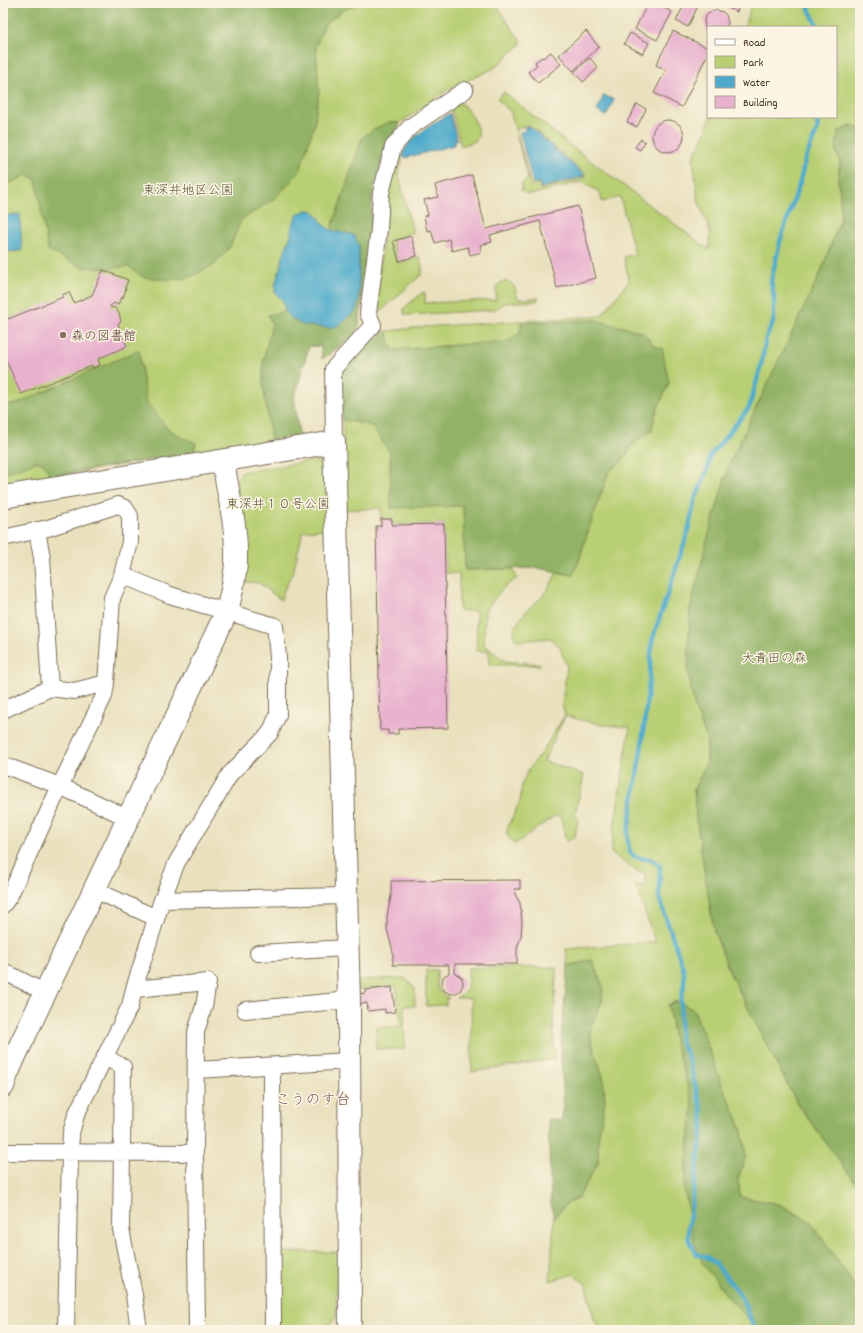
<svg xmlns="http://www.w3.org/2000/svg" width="863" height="1333" font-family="Dekko,'Klee One',sans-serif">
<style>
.green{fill:#b8cf73;stroke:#7a7c48;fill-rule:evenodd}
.forest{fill:#92b265;stroke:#666e42}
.water{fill:#4daacb;stroke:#446a74}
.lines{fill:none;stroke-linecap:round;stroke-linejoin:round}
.stream{stroke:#4daacb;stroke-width:4.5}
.building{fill:#e8b1ce}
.street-casing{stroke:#786a56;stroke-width:18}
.secondary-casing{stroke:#786a56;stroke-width:24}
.street{stroke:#fff;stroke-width:16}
.secondary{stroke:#fff;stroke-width:22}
.education-dot{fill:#8d6e63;stroke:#fcf5e5;stroke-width:1.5}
.labels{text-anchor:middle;stroke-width:3;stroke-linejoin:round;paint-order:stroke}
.park-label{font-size:13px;fill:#5a5333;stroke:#fcf5e5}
.education-label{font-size:13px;font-weight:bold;fill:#785e54;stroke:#fcf5e5;text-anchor:start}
.quarter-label{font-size:15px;fill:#78595c;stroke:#fcf5e5}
</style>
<rect width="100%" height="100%" fill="#fcf5e5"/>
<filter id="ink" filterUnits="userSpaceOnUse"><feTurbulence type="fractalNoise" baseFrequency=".025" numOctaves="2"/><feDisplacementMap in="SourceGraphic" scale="8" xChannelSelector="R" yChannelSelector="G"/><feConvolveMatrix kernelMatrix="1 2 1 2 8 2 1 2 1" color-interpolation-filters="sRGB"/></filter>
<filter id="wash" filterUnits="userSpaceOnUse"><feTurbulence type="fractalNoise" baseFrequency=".012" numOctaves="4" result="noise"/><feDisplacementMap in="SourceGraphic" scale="16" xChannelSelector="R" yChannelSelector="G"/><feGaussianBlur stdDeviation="0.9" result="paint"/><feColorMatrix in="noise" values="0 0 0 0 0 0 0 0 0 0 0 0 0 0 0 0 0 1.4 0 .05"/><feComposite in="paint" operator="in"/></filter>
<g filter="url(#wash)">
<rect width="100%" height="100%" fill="#e9e1bd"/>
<path class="green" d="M3,3h492l27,40 -29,26 -43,19 -50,35 -12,22 -8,20 -8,30 -1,33 -12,97 -37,34 -1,-13h-12l-15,52 5,37 -296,50z
M752,3h108v126l-9,-4 -15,26 4,11 -2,18 2,13 1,25 -20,54 -17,37 -114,300 -2,63 7,36 12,31v23l-13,27 2,28 18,114 17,44 66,128 63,86v105l-49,-72 -32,-18 -39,-7 -2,-19 8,-22 -5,-29 -18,-40 -46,-86 -9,4 6,34 19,65 -9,84 44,109 31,33h-159l-6,-12 -9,-35 -11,-9 -24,7 4,-63 11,-13 13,-7 20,-35v-24l7,-38 -2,-24 -12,-37 -1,-13 12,-25 -10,-42 -24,6 -2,-17 89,-7 -19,-57 8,1 2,-13 -8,-1 -27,-19 2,-19 17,-107 -27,-2 -38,-9 -21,45 40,14 -9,39 3,5 -3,18 -9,5 -5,-25 -5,-2 -41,29 -8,-8v-7l13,-28 2,-17 6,-14 14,-18 23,-37 -3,-12 5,-36 -7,-20 -10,-9 -31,3 -5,-3v-10l13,-18 15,-13 9,-13 6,-12 15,3 7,-14 5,-18 25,-72 11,-8 16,-22 15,-10 6,-21 -4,-65 -6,-8 -5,-5 -47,-12 -75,13 -11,8 -117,9 -5,-19 35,-4 179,-11 28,-35 -5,-24 11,-3 -15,-57 -18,5 -2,-10 -19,-10 -48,12h-6l-6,-4 1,-7 6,-4 -17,-66 -14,-15 7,-6 63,51 142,107 1,-19 -12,-31 -5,-42 14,-29 3,-12h126v-90h-92zM529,125l57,50 -1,3 -45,11 -1,-6 -8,3 -15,-57z
M458,103l4,1 12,14 -1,1c4,8 8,14 3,22l-15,5 -10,-38z
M400,151l1,1 1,10 -4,10 15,61 -21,7 6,23 22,-6 2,10v7l-41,37 -4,-14 11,-105z
M506,281c10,3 9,9 12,18l21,-1 -2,3 -32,2 -11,7 -87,5 -3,-1v-6l18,-15 3,-1v11l71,-3v-13l4,-4z
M343,420l28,5 19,27 1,56 72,-3 2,65 48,-1 4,9 -14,10 -18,23 -1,34 21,16 35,3v1h-51v-14h-12l-1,-40h-17v-38h-14l-1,-49 -52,1v-6h-11v-11l-37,2z
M317,460l9,7v62l-23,2 -10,41 -10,20 -2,8 -22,-17 -15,-1 -8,-102 6,-8z
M556,967v12l-3,48 2,32 -83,13 -1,-74h-15c14,-6 12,-17 12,-30z
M426,970h11c0,14 -2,22 12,28h-3v7l-20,1z
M405,978l10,10v18h-11l1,43h-29v-21l25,-2 -5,-40 -41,4v-10z
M276,1252h62l-2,65 -10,11 -49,2z"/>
<path class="forest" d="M3,3h358l-18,7 -18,14 -9,22 3,46 -5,34 -15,47 -25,26 -33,21 -11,27 -16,18 -26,13 -20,2 -25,-3 -15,-11 -21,3 -26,-2 -33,-17 -12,-70 -9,-5 -24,11z
M389,122l11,1 -12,22 -8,20 -8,30 -1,33 -12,97 -4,10 -33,24 -1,-13h-12l-15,52 5,37 -28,5 -8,-55v-23l9,-38 -4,-9 17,-4c16,18 24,13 45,17l29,-26v-56l-11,-13h-7l-10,-3 31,-92 14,-10z
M851,125l9,4v1060l-63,-86 -66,-128 -17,-44 -18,-114 -2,-28 13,-27v-23l-12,-31 -7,-36 2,-63 16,-65 23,-80 92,-192 20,-54 -1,-25 -2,-13 2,-18 -4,-11 2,-19z
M595,320l47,12 5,5 6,8 9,3 7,35 -12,27 -6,21 -15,10 -16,22 -11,8 -25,72 -5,18 -6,14 -35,-7 -73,2 -2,-64 -72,2 -1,-56 -19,-27 -28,-5 -3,-43 17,-25 30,-21 5,19 117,-9 11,-8 1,-10z
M139,350l7,52 22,27 14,8 14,6 -2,9 -145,24c-2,-9 -4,-15 -14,-14l-32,12v-68l13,-2z
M592,960l11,26 -1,16 -12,25 1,13 12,37 2,24 -7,38v23l-20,36 -13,7 -11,13 -3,-14 -3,-85 13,2 3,-14 -3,-51 1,-27 6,-63z
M677,1001l17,9 29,77 18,40 5,29 -8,22 2,19 39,7 32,18 49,72v36h-101l-31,-33 -25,-33 -9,-22 -10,-54 9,-84 -19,-65 -6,-34z"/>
<path class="water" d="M604,95l10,5 -8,16 -9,-5z
M450,113l7,27h-3v5l-49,13 -2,-1c0,-17 34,-35 47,-44z
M529,126l56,50 -44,12 -2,-6 -6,2 -13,-52 5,-1v-4z
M308,210c11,1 11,11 18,17 8,6 19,5 28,8l5,11v56l-4,10 -16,13 -9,3 -28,-3 -12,-8 -5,-6 -2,-10 -8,-8v-8l10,-35 6,-15v-7l6,-13 7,-4z
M20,214l2,37 -19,1v-36z"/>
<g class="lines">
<path class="stream" d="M811,3l-2,6 8,16 -1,2
M755,1330l-14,-34 -26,-33 -8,-6 -11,-3 -7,-14 -1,-11 15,-103 -1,-14 -14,-55 -7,-14 -1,-6 1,-38 3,-13v-15l-25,-74 1,-31c-15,-17 -34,6 -32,-34l14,-88 7,-62 3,-41 36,-109 7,-32 12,-29 3,-15 39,-48 12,-42 5,-28 8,-18v-23l-3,-16 10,-43 19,-56 5,-22 13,-32 -2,-11"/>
</g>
<g id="blocks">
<path class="building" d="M648,3h6l18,9 -15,28 -22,-11z
M685,3h4l8,5 -9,19 -12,-6z
M725,3h15l-3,9 -14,-6z
M715,10l8,2 3,3 2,8 -1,4h-19v5l-3,-4 -1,-8 4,-7z
M586,31l13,16 -26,24 -14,-16z
M673,31l35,17v5l-26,54 -28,-14 12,-23 -10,-5z
M630,33l19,10 -6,11 -19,-10z
M551,52l10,12 -23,19 -10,-11 9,-7 -2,-3 7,-5 1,1z
M590,58l8,10 -15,14 -9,-10z
M637,104l9,5 -9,18 -10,-5z
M652 136a16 16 0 1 1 32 0a16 16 0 1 1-32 0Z
M641,139l4,3 -5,8 -5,-3z
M472,175l14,54 92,-23 18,72 -39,10 -17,-67 -50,14 2,7 -12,3 2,7 -12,3 -2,-8 -16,4 -3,-12 -14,4 -4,-13 -4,1 -3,-15 4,-1 -4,-15 14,-3 -3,-12z
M411,236l6,20 -18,5 -6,-20z
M103,270l25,10 -3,8 1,1 -3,9 -2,-1 -3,8 -4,-2 -4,3 1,2 3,-1 5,6 2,9 -3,2 9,22 -29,13 2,6 -7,3 -1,-2 -71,28 -18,-41 1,-5 -1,-27 60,-24 -1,-2 7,-3 5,11 18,-8z
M381,519h11v6l52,-1 4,204 -50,1v5h-10v-4h-8l-4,-204h5z
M520,880v9h-6l1,5 5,9 2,19 -1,14 -4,12v16h-62v9l7,5 1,7 -3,6 -6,3h-3l-7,-3 -2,-7 1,-7 6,-4v-8h-56v-13l-6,-23v-13l4,-20v-15z
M392,987l3,25 -10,1v-4l-17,2 -1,-8 -8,1 -1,-10 7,-1v-3z"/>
</g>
</g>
<g filter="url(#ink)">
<use href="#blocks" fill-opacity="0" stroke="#786a56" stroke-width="1"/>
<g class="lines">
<defs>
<path id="street" d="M334,442l-1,-73 40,-44 -5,-12 11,-84 2,-36 12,-46 17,-20 55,-37
M37,530l5,28 8,130
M3,538l45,-10 70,-23 7,3 5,8v26l-8,33 -10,23 -6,85 -2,13 -44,90 -50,109 -7,10
M3,710l47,-22 24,3 32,-8
M3,765l57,21 68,32
M95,890l61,28
M162,900l184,-4
M258,953l89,-5
M3,971l43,22
M134,989l74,-7 -4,24 -8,26 -1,121 2,177
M245,1010l104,-10
M105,1057l18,10 -2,162 13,66 5,35
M272,1066l1,264
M196,1070l153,-9
M3,1152l192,1
M66,1330l4,-177 1,-20 5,-18 54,-109 4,-17 28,-89 15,-38 53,-88 40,-41 8,-18v-58l-3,-31 -105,-31 -48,-20"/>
<path id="secondary" d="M3,497l331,-55 15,558 1,330
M3,1086l4,-12 9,-20 211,-443c4,-17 9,-34 9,-52 1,-32 -8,-66 -13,-98"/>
</defs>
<use href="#street" class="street-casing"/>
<use href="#secondary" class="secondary-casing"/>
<use href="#street" class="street"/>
<use href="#secondary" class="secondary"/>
</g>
</g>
<circle class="education-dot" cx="63" cy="335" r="4"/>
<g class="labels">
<g class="park-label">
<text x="188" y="194">東深井地区公園</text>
<text x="278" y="508">東深井１０号公園</text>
<text x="774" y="662">大青田の森</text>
</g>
<g class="education-label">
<text x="71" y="340">森の図書館</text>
</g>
<g class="quarter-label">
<text x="313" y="1104">こうのす台</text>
</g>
</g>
<rect width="863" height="1333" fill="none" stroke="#fcf5e5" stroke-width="16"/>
<rect x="707" y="26" width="130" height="92" fill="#fcf5e5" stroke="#afa495"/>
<rect x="715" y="39" width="20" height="6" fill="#ffffff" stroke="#afa495"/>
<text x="743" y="46" font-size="12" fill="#3b2a1e">Road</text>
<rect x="715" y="56" width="20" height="12" fill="#b8cf73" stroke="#afa495"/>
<text x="743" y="66" font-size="12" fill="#3b2a1e">Park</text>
<rect x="715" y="76" width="20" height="12" fill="#4daacb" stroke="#afa495"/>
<text x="743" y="86" font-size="12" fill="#3b2a1e">Water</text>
<rect x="715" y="96" width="20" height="12" fill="#e8b1ce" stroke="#afa495"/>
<text x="743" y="106" font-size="12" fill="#3b2a1e">Building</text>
</svg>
